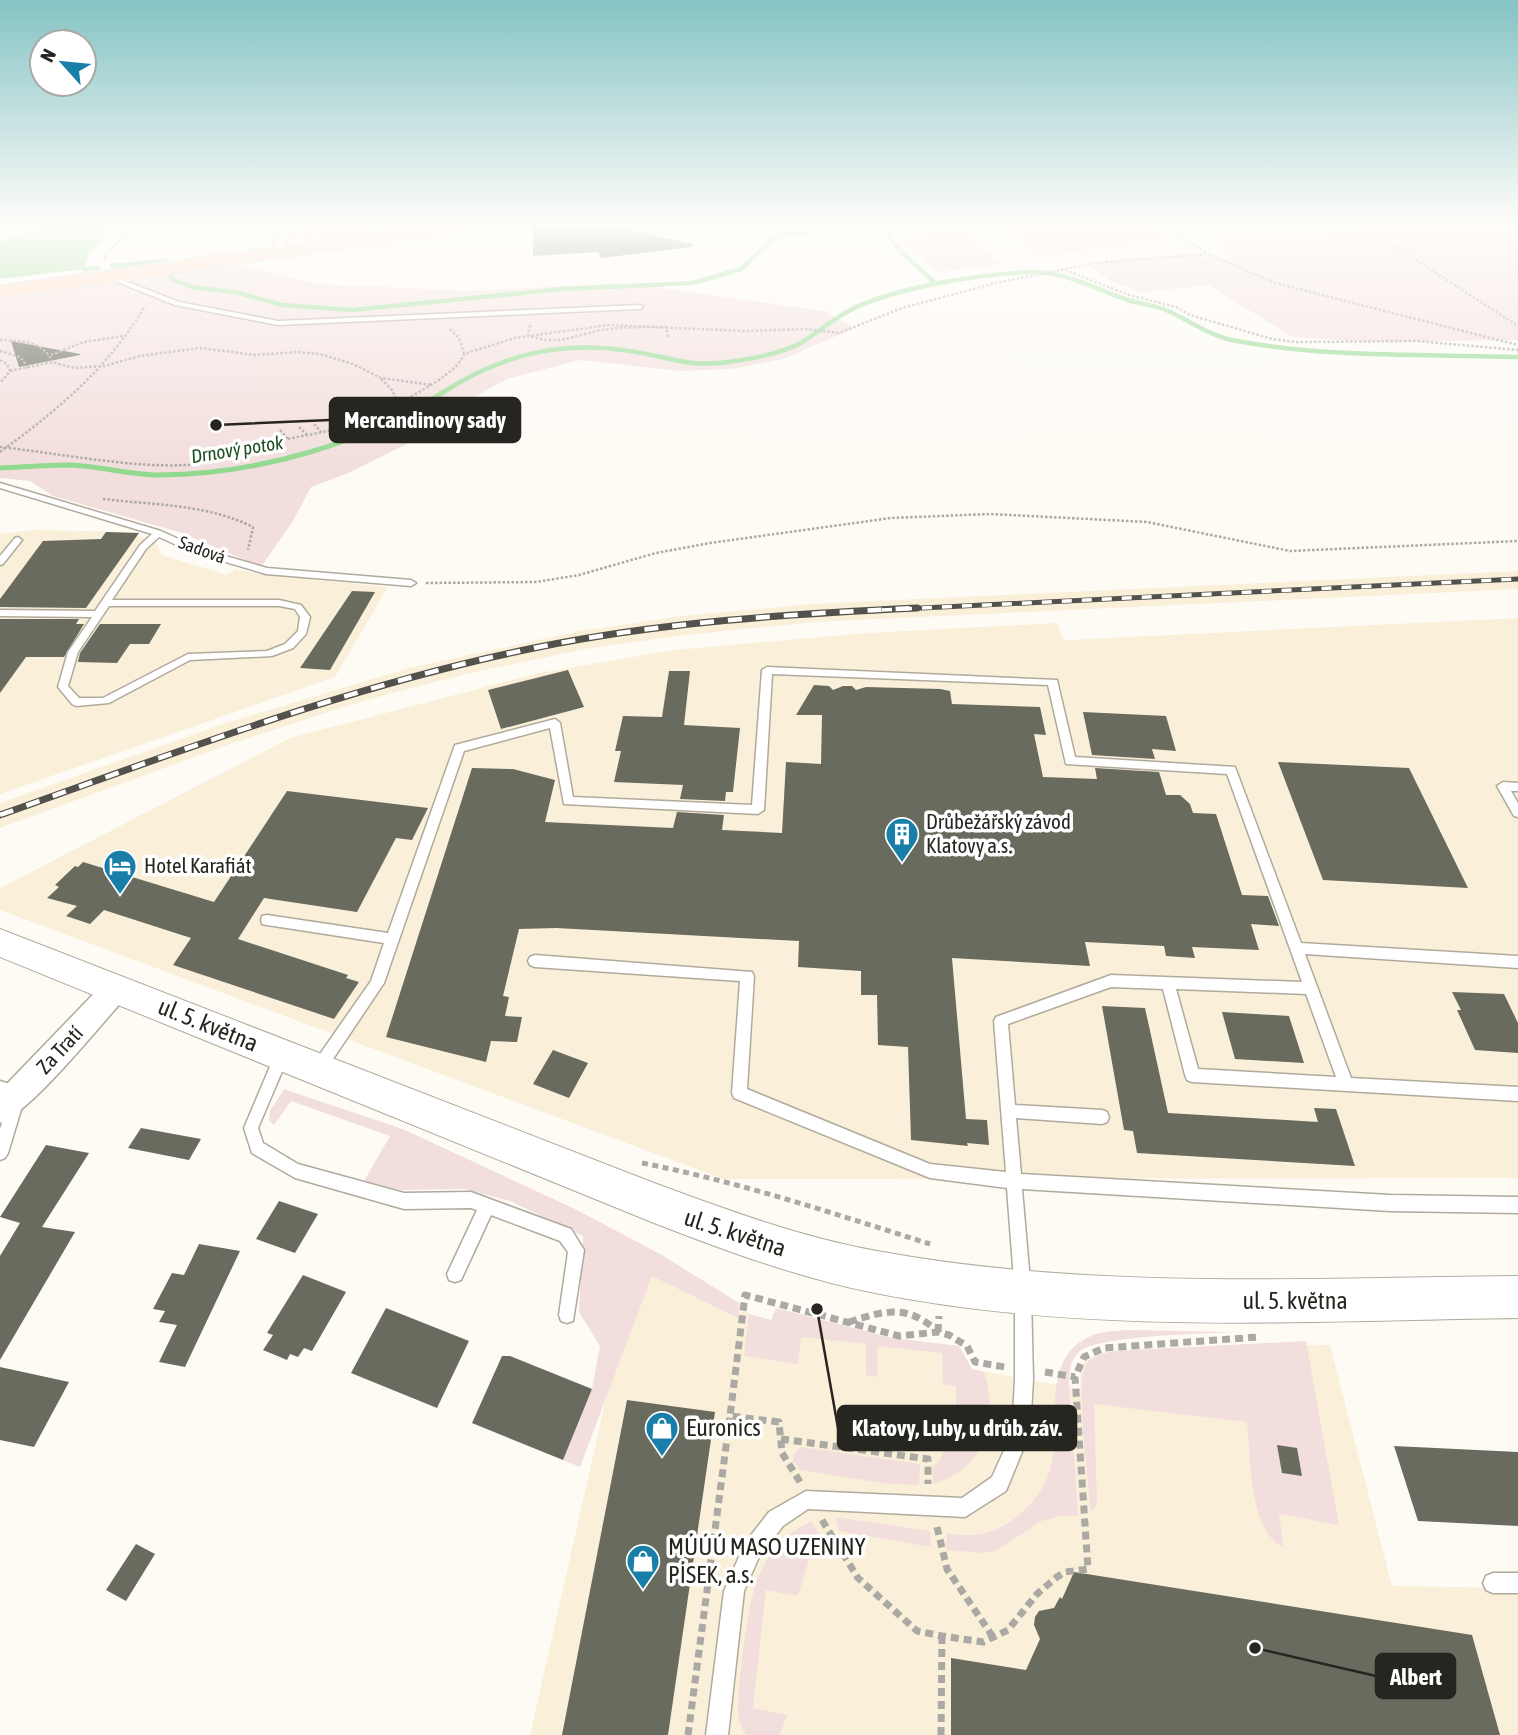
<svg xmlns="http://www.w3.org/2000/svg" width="1518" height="1735" font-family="'Asap Condensed',sans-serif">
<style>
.built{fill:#faf0da}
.green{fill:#f2dedc}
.water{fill:#90d98f}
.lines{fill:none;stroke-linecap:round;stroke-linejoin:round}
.stream-far1{stroke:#90d98f;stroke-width:4.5}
.stream{stroke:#90d98f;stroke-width:5}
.building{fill:#696b5e}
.service-casing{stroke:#b0aa9c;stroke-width:3}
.minor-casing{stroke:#b0aa9c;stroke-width:3}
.tertiary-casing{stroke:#b0aa9c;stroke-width:2}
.primary-casing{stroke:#d8d8d7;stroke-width:3}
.path-far2{stroke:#aba9a3;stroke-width:2.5;stroke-dasharray:2.5 2;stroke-linecap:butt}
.path-far1{stroke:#aba9a3;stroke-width:5;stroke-dasharray:6 4.5;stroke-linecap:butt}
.path{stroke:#aba9a3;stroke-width:7;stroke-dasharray:8 5;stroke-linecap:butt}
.service{fill:#fff;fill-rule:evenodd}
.minor{fill:#fff;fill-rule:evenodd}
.tertiary{fill:#fff;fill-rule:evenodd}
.primary{fill:#fed6b9;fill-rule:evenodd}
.rail-far1-casing{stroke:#53514b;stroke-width:5}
.rail-casing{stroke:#53514b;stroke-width:7}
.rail-far1{stroke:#fff;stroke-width:3.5;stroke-dasharray:10;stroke-linecap:butt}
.rail{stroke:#fff;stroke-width:4.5;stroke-dasharray:14;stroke-linecap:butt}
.path-bridge{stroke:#aba9a3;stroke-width:2.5;stroke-dasharray:2.5 2;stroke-linecap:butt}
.labels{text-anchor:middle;stroke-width:7;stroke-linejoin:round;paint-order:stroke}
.far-street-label{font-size:18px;fill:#27251f;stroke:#fff}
.far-water-label{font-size:19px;font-style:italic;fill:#1c4e1f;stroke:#fff}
.poi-label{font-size:21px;fill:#27251f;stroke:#fff;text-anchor:start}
.street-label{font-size:21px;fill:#27251f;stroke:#fff}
.near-street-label{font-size:24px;fill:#27251f;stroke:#fff}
.near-poi-label{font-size:24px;fill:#27251f;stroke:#fff;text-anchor:start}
.leader{fill:none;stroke:#27251f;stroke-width:2.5}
.callout-dot{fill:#27251f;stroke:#fff;stroke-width:2.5}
.callout{fill:#27251f;stroke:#27251f;stroke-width:2.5}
.callout-label{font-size:23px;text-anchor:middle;font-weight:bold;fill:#fff}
</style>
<rect width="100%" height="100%" fill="#fefbf5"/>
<path class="built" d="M32,530l107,2 -2,4 21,4 -2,2 6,13 65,20 9,-6 21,5 131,13 -53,90 -335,117v-260z
M1518,571v18l-704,33 -128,13 -101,14 -119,25 -103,27 -130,42 -233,85v-25l226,-80 183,-55 171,-37 101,-15 129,-12z
M1518,618v560l-795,1 -723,-269v-22l290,-150 249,-65 135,-23 194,-17 189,-10 6,16 5,1z
M660,1254l79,49 10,11 22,6 5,-12 116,30 67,8 13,23 108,20 1,-25 20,-11 13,-2 72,-4 144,-2 62,241 126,2v147h-988l77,-341z"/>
<path class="green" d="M313,226h78l-88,14 -6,-2 3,-9z
M1003,226h147l22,13 -130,17z
M1355,226h163v114l-146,2 -80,-5 -83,-52 -68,7 -29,-10 -23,-16c45,-14 95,-11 140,-7l3,-4 -13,-8 5,-9 134,-5 2,-3z
M958,228l46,36 -68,8 -33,-29 4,-4z
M228,263l90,21 153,7 154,-8 199,28 31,17 -72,31 -52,10 -51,2 -100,-11 -73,19 -53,29 -43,34 -65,32 -35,13 -18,34 -32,46 -79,-34 -129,-37 -23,-15 -30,-3v-182z
M284,1089l121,41 172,80 83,44 79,49 -1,15 -86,-42 -72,191 -17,-7 29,-71 8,-43 -21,-34 4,-76 -73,-35 -46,-12 -63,1 -37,-9 26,-45 -99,-35 -17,24 -5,-5 1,-9z
M776,1308l116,30 67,8 13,23 12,3c15,49 2,96 -51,112v-17c15,-11 10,-32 10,-50l13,1v-32l-13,-2 -1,-31 -64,-7 -1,31 -11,-2v-31l-65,-7 -3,27 -54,-8 5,-42 22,6z
M1128,1330l106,2c-28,2 -141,3 -156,21 -9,9 -8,19 -9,31l9,132h-17l-20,5 -45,30 -13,2 -37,-3 1,-17c27,5 47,2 69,-16 16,-13 28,-27 34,-47 13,-43 -12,-112 41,-134 11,-5 25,-5 37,-6z
M1306,1341l33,184 -60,-11 5,34c-36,-17 -33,-91 -37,-126l-153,-18 3,101 -6,7c-2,-26 -16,-129 -5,-147 5,-9 18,-12 28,-14z
M801,1447l119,17 -1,21 -30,-1 -89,-14 -7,-9 1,-7z
M835,1517l95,14 1,16 -92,-16z
M812,1521l11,22 -14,17 -11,36 -32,-6 -13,118 34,7 -7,20h-34c-5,-8 -8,-17 -8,-26 1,-33 9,-112 24,-140 11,-22 27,-38 50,-48z"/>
<path class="water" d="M42,226h73l-27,29 -4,14 -84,10v-38z"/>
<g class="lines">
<path class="stream-far1" d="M885,230l14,20 37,34
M112,266l56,-5
M84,269l14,-1
M170,272l2,7 20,8 47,6 43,12 70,5 210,-21 131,-6 48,-14 36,-33 11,-3 164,-7
M442,393c59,-38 117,-53 187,-42 38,5 59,17 99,11 24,-3 56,-9 76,-21 20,-13 39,-30 62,-38 47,-18 116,-29 165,-31 34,-1 66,18 97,28 12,4 26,5 38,10 21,9 44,26 66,30 92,18 193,14 286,17"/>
<path class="stream" d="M0,468c23,-1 47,-3 70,-3 30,1 60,10 90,10 97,-1 204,-31 285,-84"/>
</g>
<path class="building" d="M533,226h79l81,18 -1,3 -91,11 -3,-6 -65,4z
M11,341l69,13v1l-61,12z
M106,532l33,1 -53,75 -86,-1v-8l43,-58 58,-2z
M352,591l23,1 -45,78 -30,-2z
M0,619h79l-3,5h8l-20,33h-38l-26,36z
M100,624h61l-12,20h-19l-13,19 -39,-1 2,-9z
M568,670l16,37 -83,22 -13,-39z
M669,671h21l-6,54 56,3 -7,64h-7l-1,9 -45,-2 3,-14 -69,-3 7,-31h-6l8,-35 39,1z
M814,685l15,1 4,4 10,-4h9l4,4 10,-3 74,2 10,2 2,13 88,3 6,28 -12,-1 9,43 54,2 -2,-11 64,4 7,23h14l10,9 3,9 23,1 26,81 26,1 11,30 -28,-2 8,26 -67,-3 3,11 -29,-2 -2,-10 -79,-4 5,24 -138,-8 14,161 21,1 2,25 -22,-2 1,3 -57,-6 -3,-93 -30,-2 -1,-50h-16v-24l-63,-4 1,-26 -243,-13 -37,1 -16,67 6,1 -4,19 17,1 -5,25 -26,-1 -5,21 -100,-25 86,-269 41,1 42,11 -10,42 128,6 4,-16 47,3 -2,15 60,3 4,-71 35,2 1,-49h-26z
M1083,712l83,4 10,35 -24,-2 3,10 -63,-4z
M1278,762l131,6 59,120 -145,-8z
M287,791l141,17 -16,32 -16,-2 -39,74 -93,-14 -26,41 110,36 -2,3 13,4 -25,37 -161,-54 18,-27 -87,-28 -14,14 -24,-8 11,-10 -30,-8 12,-11 -4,-2 20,-19 3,1 5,-5 131,40z
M1452,992l52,2 14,29v30l-43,-3 -18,-40h4z
M1102,1006l43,2 23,105 150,9 -4,-14 22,1 19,57 -218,-13 -4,-22 -9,-1z
M1222,1012l67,4 15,47 -69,-4z
M553,1050l35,13 -19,35 -36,-14z
M141,1128l60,11 -12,21 -61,-12z
M46,1145l43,8 -47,74 33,5 -75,128v-104l20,-33 -20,-6z
M279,1201l39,13 -23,39 -39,-14z
M199,1244l41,7 -55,116 -26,-5 18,-37 -18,-3 6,-11 -12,-2 19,-36 12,2z
M303,1275l43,17 -34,59 -8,-3 -6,9 -8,-3 -3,6 -24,-10 10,-15 -6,-2z
M386,1308l83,33 -32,67 -86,-35z
M502,1356h8l82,33 -29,71 -91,-37z
M0,1367l69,15 -35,65 -34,-7z
M627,1400l88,12 -47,323h-106z
M1277,1445l20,3 5,28 -20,-3z
M1394,1446l124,6v74l-100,-5z
M136,1544l19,10 -29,47 -20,-11z
M1074,1572l398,63 28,100h-549v-77l75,12 14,-31 -6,-14 1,-8 4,-6 15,-3 6,-11 2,2z"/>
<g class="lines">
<defs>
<path id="service" d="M107,274l72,28 99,19 362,-16 3,2 -3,2 -362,16 -103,-20 -70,-28z
M0,483l161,48 37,17 69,20 144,12 5,3 -5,3 -145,-12 -74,-22 -33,-15 -13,12 -34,51h167l22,5 9,12 -4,17 -13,14 -21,8 -82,4 -81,43 -33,3 -4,-2 -14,-17 10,-35 24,-35 -92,-1v-6l95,1 45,-66 12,-11 -152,-46zM109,606h170l16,3 5,8 -2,14 -13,13 -18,7 -79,3 -85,44h-24l-11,-12 10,-34z
M18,537l4,3 -19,24 -3,1v-9l15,-18z
M767,667l290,13 18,77 160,10 66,176 217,13v12l-213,-14 46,124 167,9v14l-326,-19 -5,-2 -2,-5 -22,-86 -52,-2 -103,37 7,81 87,5 5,2 2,5 -2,5 -5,2 -86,-6 5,56 369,21 128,2v16l-128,-2 -368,-22 9,104 2,86 -2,35 -7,33 -18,44 -41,26 -157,-8 -25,17 -24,31 -15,34 -16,144h-22l18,-144 21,-48 24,-31 37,-21 156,7 30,-21 14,-31 7,-32 2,-35v-86l-8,-105 -77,-10 -196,-80 -2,-5 8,-112 -205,-14 -5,-2 -2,-4 2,-4 5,-2 217,17 2,4 -7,113 183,75 76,8 -12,-151 2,-4 115,-42 191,7 -75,-208 -161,-10 -18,-79 -276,-11 -8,136 -6,4 -194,-10 -14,-76 -86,23 -80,232 -61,91 -5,1 -5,-1 -2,-5 2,-5 58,-83 13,-38 -117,-18 -5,-1 -1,-4 1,-4 5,-1 121,18 67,-188 100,-26 5,4 13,74 179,8 10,-135zM1176,989l130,5 30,83 -138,-8z
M1503,782l15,1v8h-7l7,12v14l-4,-1 -17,-30z
M282,1049l5,1 2,5 -31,73 5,15 35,21 106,29 67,-1 100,37 13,21 -11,71 -6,2 -6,-2 -2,-6 9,-63 -8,-11 -69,-26 -30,65 -6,2 -6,-2 -2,-6 30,-64 -6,-2 -67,1 -109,-31 -43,-25 -8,-25 33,-78z
M0,1081l24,7 2,5 -18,60 -3,5 -5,2v-31l10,-32 -10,-2z
M1493,1573h25v20h-25l-7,-3 -3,-7 3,-7z"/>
<path id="minor" d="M286,226h12l-11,13 -4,16h-8v-17z
M117,976l10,4 3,8 -3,8c-28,30 -94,114 -127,127v-32l107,-111z"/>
<path id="tertiary" d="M0,929l654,254c73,27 146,54 223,68 212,39 427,27 641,25v42c-214,3 -432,17 -643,-25 -76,-15 -149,-42 -221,-70l-654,-266z"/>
<path id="primary" d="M427,226h44l-9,5 -462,67v-12z"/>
</defs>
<use href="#service" class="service-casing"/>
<use href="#minor" class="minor-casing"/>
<use href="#tertiary" class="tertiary-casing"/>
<use href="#primary" class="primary-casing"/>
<path class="path-far2" d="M1167,226l41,28 67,29 243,62
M1363,226l155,100
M105,259l1,-6 27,-27
M1065,270l64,25 47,12 14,8 82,24 24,3 121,-1 101,9
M450,329l9,9 5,16
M0,340c20,1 44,0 52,22
M0,351l20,6 8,10
M51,355l33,-13 45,-7
M0,360l7,4 3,7 -10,12
M10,371l42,-9 22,6 30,-2 36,-10 60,-8 55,7 42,-3 23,2 33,10 28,14 51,7
M381,379l11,11 6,13
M335,418l8,8
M314,424l7,8
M299,427l8,8
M280,430l8,9
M0,447c57,6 130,21 187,18 34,-2 66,-16 98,-25 17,-5 36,-6 52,-12 29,-10 118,-46 127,-74l51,-16 93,-13 136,6 63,-2 32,4 63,-25 94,-25 100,-20 112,-9
M0,452c58,-42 108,-84 145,-146
M103,499c50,6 104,5 150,28l-5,23
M426,583l110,-1 43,-7 77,-22 54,-10 181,-25 99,-4 157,8 143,29 228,-10"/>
<path class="path-far1" d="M642,1163c98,19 193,51 288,81"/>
<path class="path" d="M849,1322c37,-12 59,-18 89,10
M938,1332l1,-16
M1045,1372l30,5
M781,1439l147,20v25
M800,1482l-18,-29 -3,-31 -49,-6 15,-121 154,41 39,-4 11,3 18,11 8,16 30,5
M822,1520l36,58 59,53 25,5 41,6 25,-12 29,-36 20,-17 8,-5 23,-3 -13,-192 9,-20 20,-9 155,-11
M937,1527l10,42 46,68
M688,1735l42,-319
M941,1735l1,-99"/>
<use href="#service" class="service"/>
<use href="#minor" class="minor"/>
<use href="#tertiary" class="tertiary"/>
<use href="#primary" class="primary"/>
<defs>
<path id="rail-far1" d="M882,610l636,-31"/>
<path id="rail" d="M0,815c175,-62 351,-130 534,-167 126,-26 255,-34 383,-40"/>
</defs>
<use href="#rail-far1" class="rail-far1-casing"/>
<use href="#rail" class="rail-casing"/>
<use href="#rail-far1" class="rail-far1"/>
<use href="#rail" class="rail"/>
<path class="path-bridge" d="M530,325l-2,10c31,13 52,-3 82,-6 18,-2 37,-2 56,-2l2,11"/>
</g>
<linearGradient id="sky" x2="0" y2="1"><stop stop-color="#85c3c4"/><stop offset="0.48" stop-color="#fffdfa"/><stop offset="1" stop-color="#fffdfa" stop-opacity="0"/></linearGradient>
<rect width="1518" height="468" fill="url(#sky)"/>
<defs>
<symbol id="building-pin" viewBox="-11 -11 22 30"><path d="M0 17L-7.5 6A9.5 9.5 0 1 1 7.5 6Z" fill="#197fa9" stroke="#fff"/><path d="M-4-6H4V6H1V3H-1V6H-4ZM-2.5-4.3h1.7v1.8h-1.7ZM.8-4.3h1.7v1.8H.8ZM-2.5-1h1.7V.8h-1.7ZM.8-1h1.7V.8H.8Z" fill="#fff"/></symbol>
<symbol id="hotel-pin" viewBox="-11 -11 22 30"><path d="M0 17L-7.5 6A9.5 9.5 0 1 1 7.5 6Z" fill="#197fa9" stroke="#fff"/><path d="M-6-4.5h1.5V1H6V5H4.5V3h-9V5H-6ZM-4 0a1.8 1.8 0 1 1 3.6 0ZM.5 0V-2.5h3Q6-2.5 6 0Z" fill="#fff"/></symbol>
<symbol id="shop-pin" viewBox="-11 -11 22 30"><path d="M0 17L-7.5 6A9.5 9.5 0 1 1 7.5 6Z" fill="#197fa9" stroke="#fff"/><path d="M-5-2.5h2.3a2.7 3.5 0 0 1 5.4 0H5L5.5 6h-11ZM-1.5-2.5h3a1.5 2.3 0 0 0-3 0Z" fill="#fff"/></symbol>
</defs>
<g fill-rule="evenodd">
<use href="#building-pin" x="883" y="815" width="38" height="52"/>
<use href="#hotel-pin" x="101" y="847" width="38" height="52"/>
<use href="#shop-pin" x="643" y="1409" width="38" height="52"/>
<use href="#shop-pin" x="624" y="1542" width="38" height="52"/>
</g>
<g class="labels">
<g class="far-street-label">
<text transform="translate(202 550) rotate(20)" y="6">Sadová</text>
</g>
<g class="far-water-label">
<text transform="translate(237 449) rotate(-9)" y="7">Drnový potok</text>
</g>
<g class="poi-label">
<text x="926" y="829">Drůbežářský závod<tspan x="926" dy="24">Klatovy a.s.</tspan></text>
<text x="144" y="873">Hotel Karafiát</text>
</g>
<g class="street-label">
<text transform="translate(60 1050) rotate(-47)" y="7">Za Tratí</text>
</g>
<g class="near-street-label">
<text transform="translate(208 1025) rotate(22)" y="8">ul. 5. května</text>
<text transform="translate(735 1233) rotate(18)" y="8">ul. 5. května</text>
<text x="1295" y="1309">ul. 5. května</text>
</g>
<g class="near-poi-label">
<text x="686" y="1436">Euronics</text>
<text x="668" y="1555">MÚÚÚ MASO UZENINY<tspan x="668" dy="28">PÍSEK, a.s.</tspan></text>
</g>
</g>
<path class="leader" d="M216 425L330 420M817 1309L838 1428M1255 1648L1376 1676"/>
<g class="callout-dot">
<circle cx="216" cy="425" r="7"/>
<circle cx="817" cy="1309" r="7"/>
<circle cx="1255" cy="1648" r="7"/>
</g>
<g class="callout">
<rect x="330" y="398" width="190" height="44" rx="7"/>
<rect x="838" y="1406" width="238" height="44" rx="7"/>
<rect x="1376" y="1654" width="79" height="44" rx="7"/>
</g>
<g class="callout-label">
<text x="425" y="428">Mercandinovy sady</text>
<text x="957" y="1436">Klatovy, Luby, u drůb. záv.</text>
<text x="1416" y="1685">Albert</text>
</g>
<g transform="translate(63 63) rotate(297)"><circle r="33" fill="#ffffff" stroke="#a9a8a5" stroke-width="2"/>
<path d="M0-5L12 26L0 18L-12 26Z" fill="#197fa9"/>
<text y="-10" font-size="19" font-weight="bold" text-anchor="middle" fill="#27251f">N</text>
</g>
</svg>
